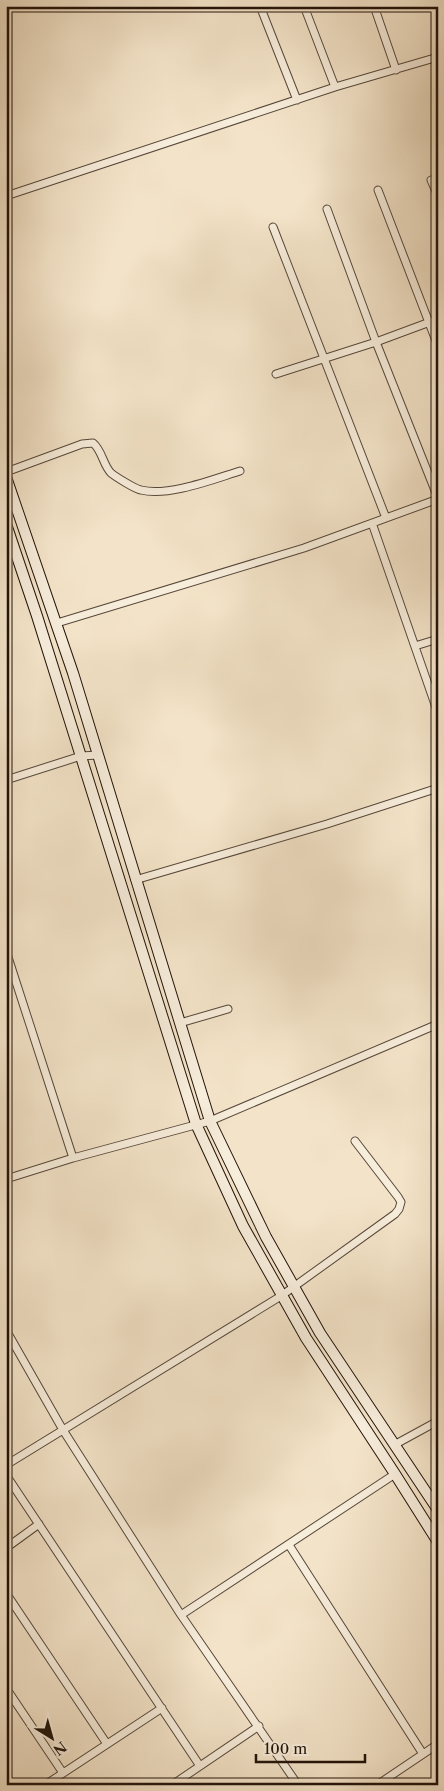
<svg xmlns="http://www.w3.org/2000/svg" width="444" height="1791" font-family="'Libre Caslon Text',serif">
<style>
.lines{fill:none;stroke-linecap:round;stroke-linejoin:round}
.minor-casing{stroke:#56473a;stroke-width:9}
.secondary-casing{stroke:#22130a;stroke-width:12}
.minor{stroke:#f7eddb;stroke-width:7}
.secondary{stroke:#f7eddb;stroke-width:10}
</style>
<rect width="100%" height="100%" fill="#f3e3c8"/>
<filter id="stains"><feTurbulence type="fractalNoise" baseFrequency=".004" numOctaves="4"/><feColorMatrix values="0 0 0 0 .2 0 0 0 0 .09 0 0 0 0 .02 0 0 0 .5 -.17"/></filter>
<radialGradient id="worn" r=".72"><stop offset=".6" stop-color="#630" stop-opacity="0"/><stop offset="1" stop-color="#630" stop-opacity=".3"/></radialGradient>
<g class="lines">
<defs>
<path id="minor" d="M260,6l37,94
M304,6l31,81
M374,6l22,64
M431,180l7,16
M378,190l60,156
M6,196l329,-109 103,-30
M327,209l49,133 62,156
M273,227l113,291
M276,374l100,-32 62,-23
M6,472l76,-28 11,-1c9,7 10,22 18,30 5,4 24,16 30,17 27,7 73,-11 99,-19
M372,523l66,190
M57,623l247,-75 134,-49
M415,646l23,-7
M6,780l75,-24 17,-1
M135,880l192,-56 111,-36
M6,951l67,207
M180,1023l48,-14
M6,1179l67,-21 137,-37 228,-97
M6,1330l57,100 118,185 117,170
M394,1445l44,-24
M6,1465l275,-169 114,-82 4,-5 2,-7 -3,-5 -43,-56
M6,1475l194,291
M289,1545l134,209
M6,1548l33,-24
M6,1593l101,151
M181,1615l214,-141
M6,1688l57,85
M45,1785l117,-77
M172,1785l87,-59
M377,1785l61,-41"/>
<path id="secondary" d="M6,477l67,196 137,448 56,116 54,96 118,177
M6,524l31,92 159,508 47,102 63,112 89,136 43,68"/>
</defs>
<use href="#minor" class="minor-casing"/>
<use href="#secondary" class="secondary-casing"/>
<use href="#minor" class="minor"/>
<use href="#secondary" class="secondary"/>
</g>
<rect width="444" height="1791" fill="none" stroke="#f3e3c8" stroke-width="25"/>
<rect x="8" y="8" width="429" height="1776" fill="none" stroke="#22130a" stroke-width="2.5"/>
<rect x="12" y="12" width="419" height="1766" fill="none" stroke="#22130a"/>
<g transform="translate(52 1738) rotate(143)" stroke="#f7eddb" stroke-width="4" paint-order="stroke">
<path d="M0-4L9 19L0 12L-9 19Z" fill="#22130a"/>
<text y="-8" font-size="14" font-weight="bold" text-anchor="middle" fill="#22130a">N</text>
</g>
<path d="M256 1754v8h109v-8" fill="none" stroke="#22130a" stroke-width="2.5"/>
<text x="264" y="1754" font-size="15" fill="#22130a" stroke="#f7eddb" stroke-width="4" paint-order="stroke">100 m</text>
<rect width="100%" height="100%" filter="url(#stains)"/>
<rect width="100%" height="100%" fill="url(#worn)"/>
</svg>
